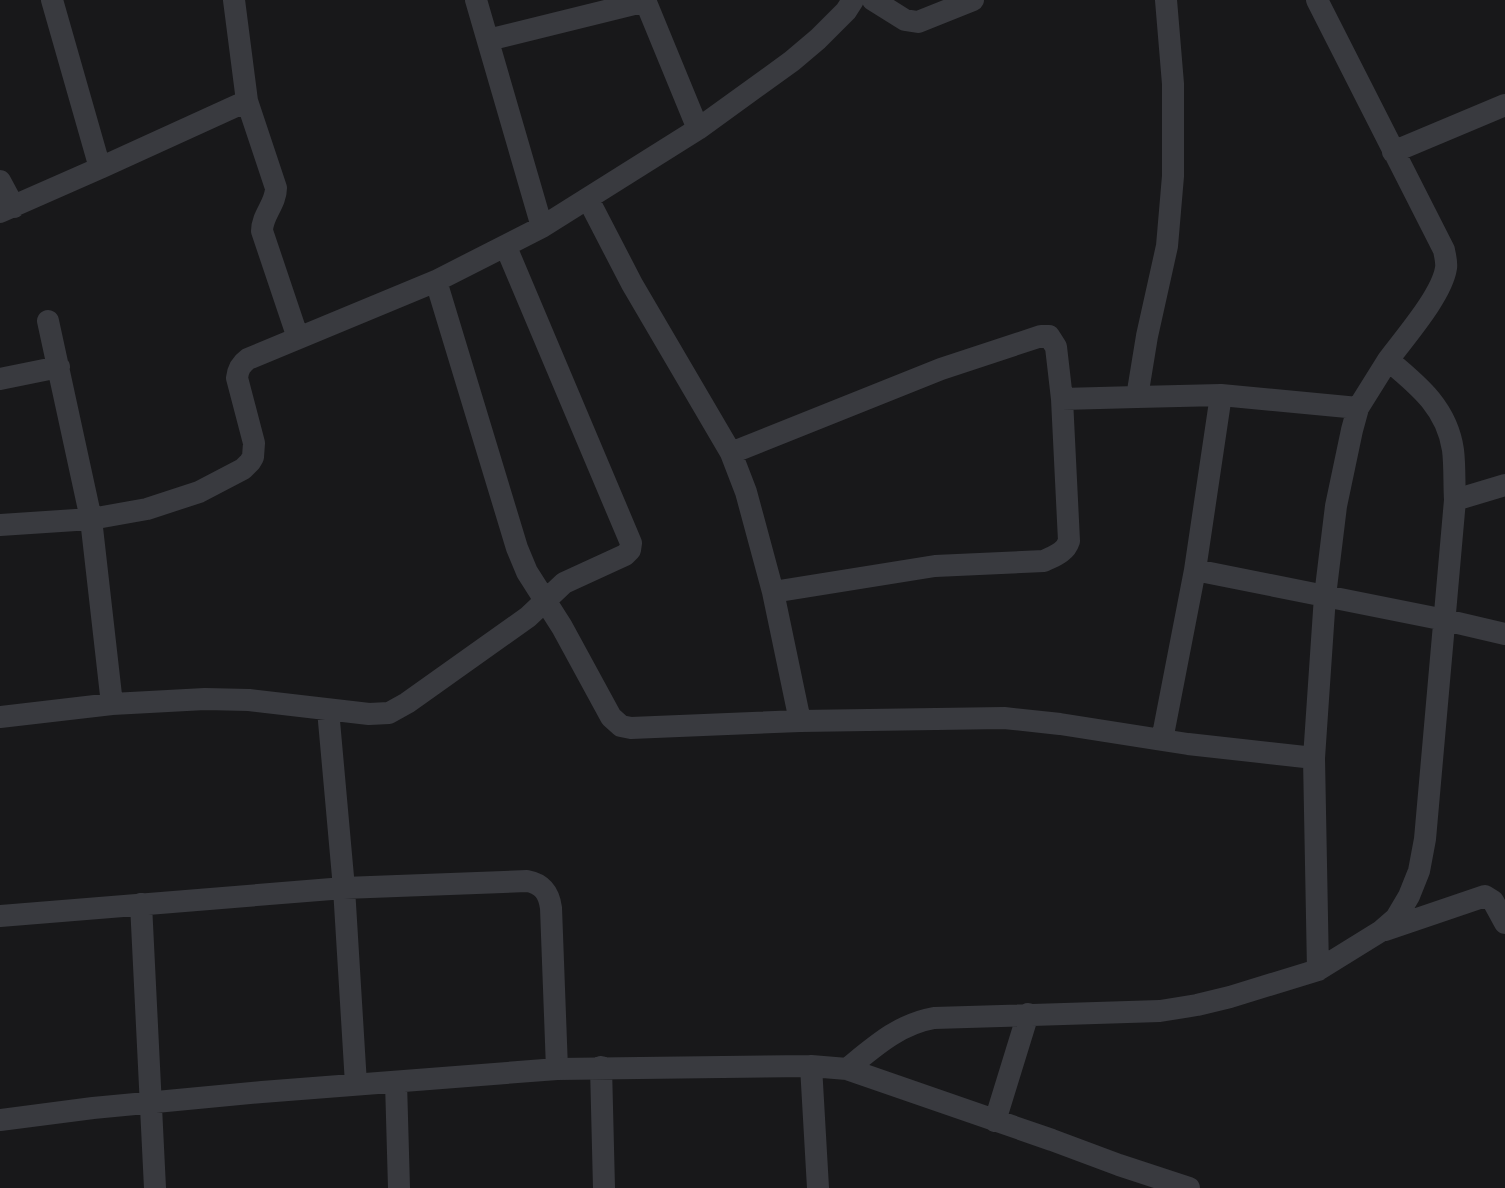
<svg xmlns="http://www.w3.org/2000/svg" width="1505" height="1188" font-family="'Nunito Sans',sans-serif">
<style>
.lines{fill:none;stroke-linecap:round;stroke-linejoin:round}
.minor{stroke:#393a3f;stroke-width:22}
</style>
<rect width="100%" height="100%" fill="#18181a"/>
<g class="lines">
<path class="minor" d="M234,0l13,101 29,87c0,16 -14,27 -14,43l36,107
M476,0l66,227
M645,0l53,129
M873,0l32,20 13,2 55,-22
M1166,0l7,84v92l-6,70 -20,90 -10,61 84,-2
M488,40l158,-39
M1393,152l112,-47
M100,168l147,-67
M0,181l14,26
M588,199l44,85 99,169 15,39 27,100
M0,212l100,-44 -48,-168
M436,281l81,267 10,24 35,55 49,90 10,9 10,2 169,-7
M1388,360l-30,48 -6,22 -16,76 -11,90 120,24 60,14
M0,379l59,-12
M1137,397l-75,2 7,142c-4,12 -15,15 -25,20l-109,5 -162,26 27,129 204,-3 56,6 102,16
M731,453l210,-84 100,-33h8l7,11 6,52
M1455,500l50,-15
M0,525l91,-6 -43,-198
M1195,570l26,-175 137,13
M112,704l-21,-185 56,-10 52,-17 44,-23 7,-7 3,-5 1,-14 -17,-65c1,-9 4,-14 11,-19l188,-78 106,-54 156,-98 94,-68 26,-22 28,-28 7,-11
M328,710l16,178 12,196
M0,717l112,-13 93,-5 44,1 120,14 20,-1 18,-10 121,-86 36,-34 61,-28 5,-5 1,-7 -125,-296
M1314,758l-126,-14 -26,-4 33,-170 130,26 -11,162 4,212
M141,904l14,284
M0,916l344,-28 183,-7c16,3 22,12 24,27l6,161
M1385,930l100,-34 8,5 12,22
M811,1066l7,122
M601,1067l3,121
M847,1069c27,-22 52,-45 87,-51l226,-7 37,-6 33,-8 88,-27 63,-39 15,-13 13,-22 10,-25 6,-32 30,-339c-1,-16 0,-34 -2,-50 -6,-42 -35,-65 -65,-90 17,-23 54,-65 58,-92 1,-6 -1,-12 -2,-18l-127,-250
M396,1082l3,106
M0,1120l93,-12 169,-16 295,-23 254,-3 36,3 205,71 67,25 70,23
M995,1121l33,-107"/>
</g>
</svg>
